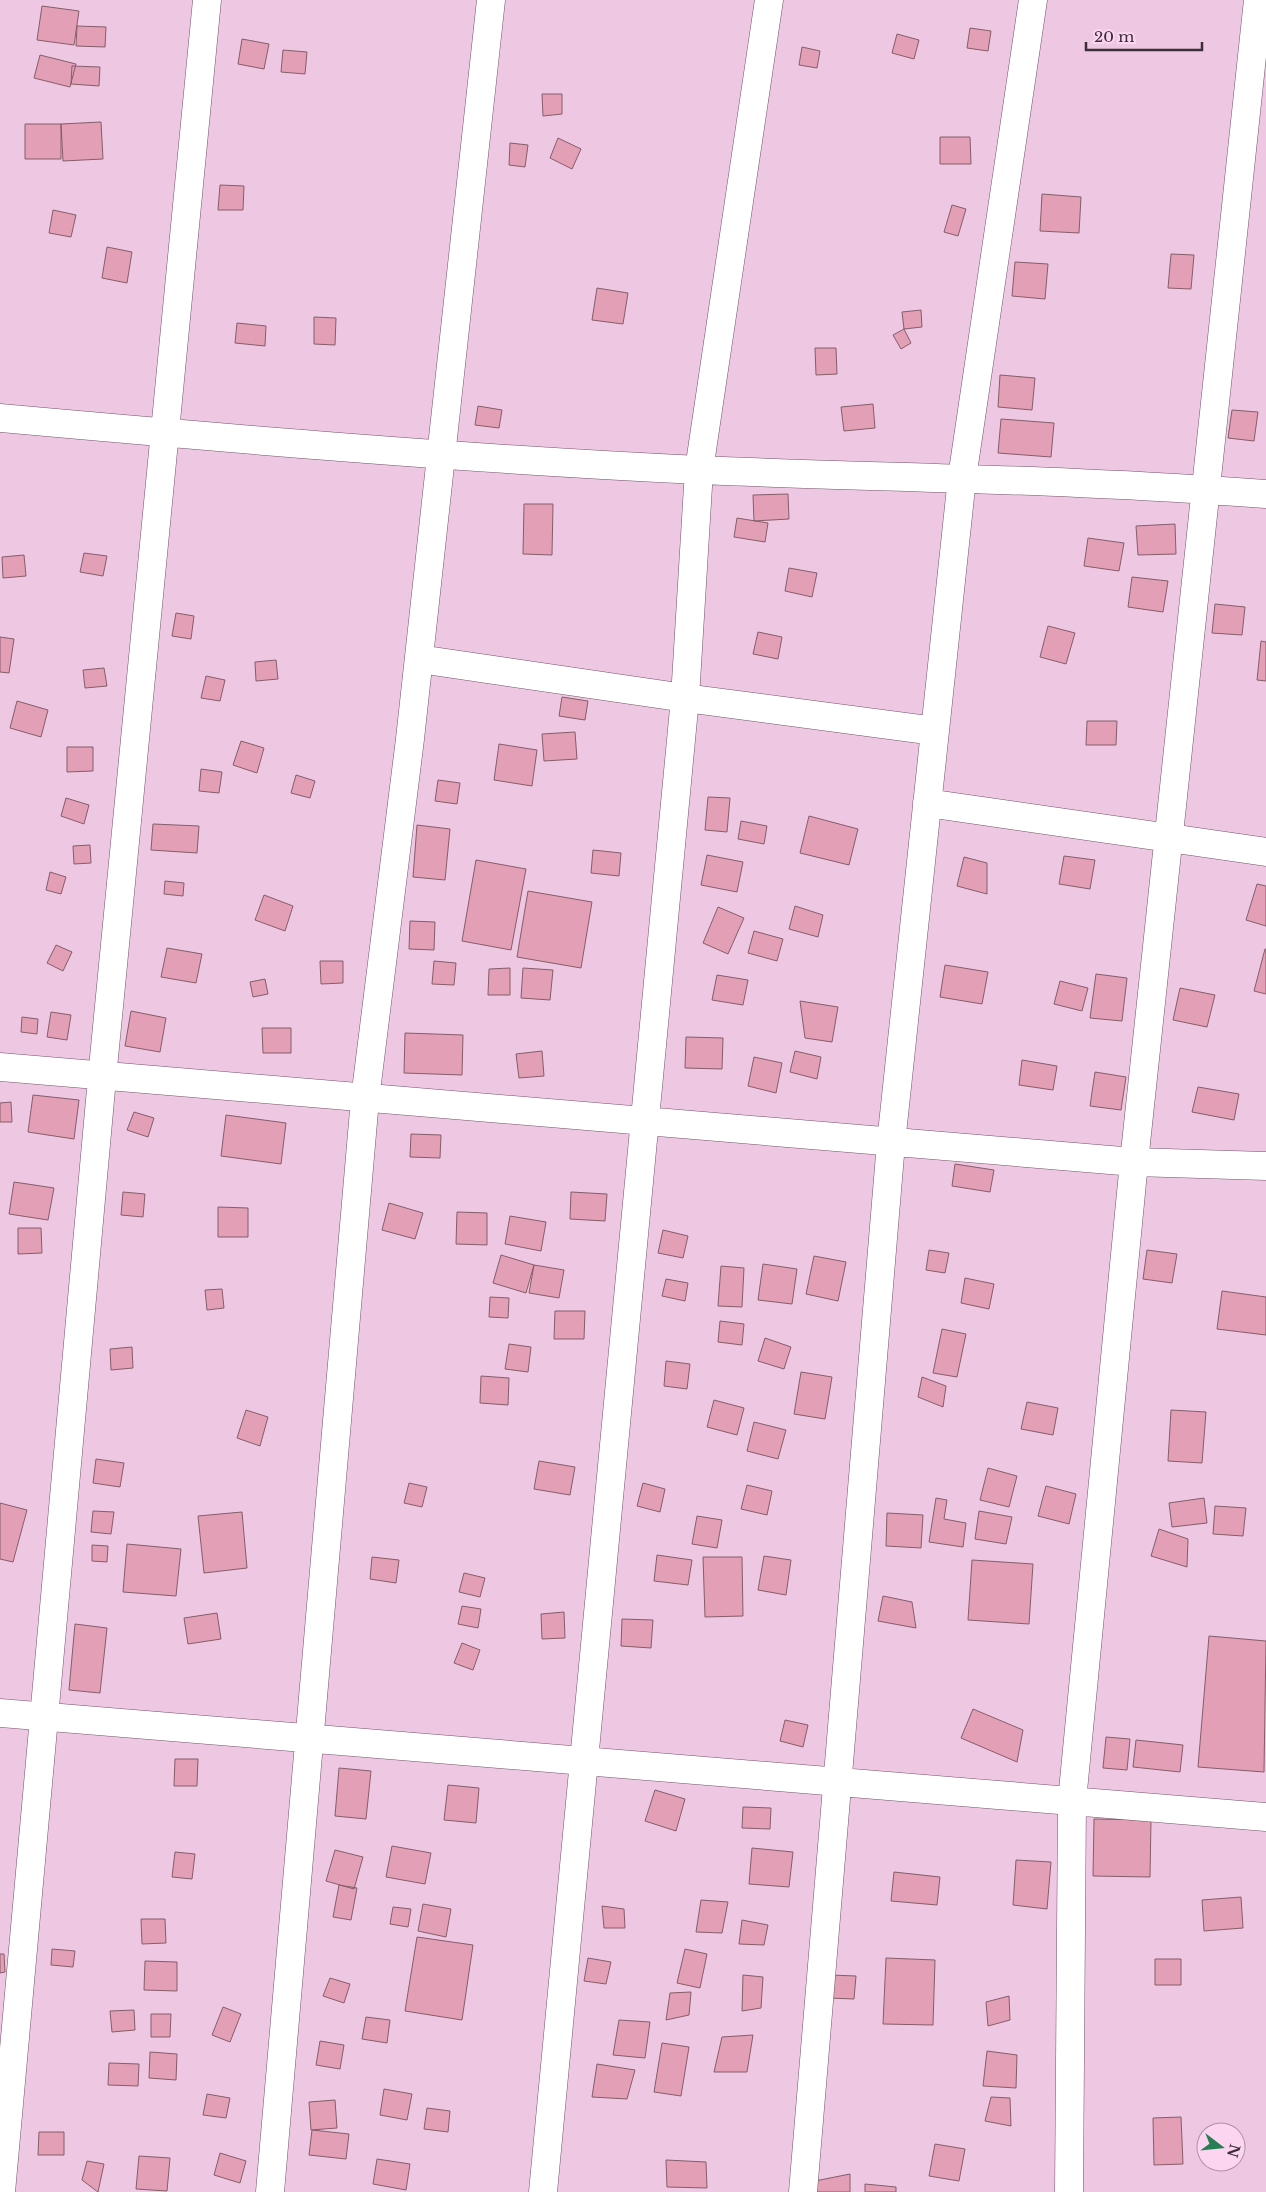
<svg xmlns="http://www.w3.org/2000/svg" width="1266" height="2192" font-family="'Libre Baskerville',serif">
<style>
.building{fill:#e29fb6;stroke:#855d6a}
.lines{fill:none;stroke-linecap:round;stroke-linejoin:round}
.minor-casing{stroke:#735269;stroke-width:29}
.minor{stroke:#fff;stroke-width:28}
</style>
<rect width="100%" height="100%" fill="#eec8e2"/>
<path class="building" d="M42,6l37,5 -5,34 -37,-5z
M77,26l29,1 -1,20 -29,-1z
M970,28l21,3 -3,20 -21,-3z
M897,34l22,6 -5,19 -22,-6z
M242,39l27,5 -5,25 -26,-5z
M802,47l18,4 -3,17 -18,-3z
M283,50l24,2 -2,22 -24,-2z
M40,55l36,9 -6,23 -36,-9z
M72,66l28,1 -1,19 -28,-2z
M542,94h20v20l-19,2z
M101,122l2,37 -40,2 -2,-37z
M25,124h36v35h-36z
M940,137h30l1,27h-31z
M558,138l23,11 -9,20 -22,-11z
M510,143l18,2 -3,22 -16,-2z
M220,185l24,1 -1,24h-25z
M1042,194l39,3 -2,36 -39,-2z
M952,205l14,4 -8,27 -14,-4z
M53,210l23,5 -5,22 -22,-4z
M107,247l25,5 -5,31 -25,-5z
M1171,254l23,1 -3,34 -23,-1z
M1015,262l33,2 -3,35 -33,-3z
M597,288l31,5 -5,31 -31,-4z
M921,310l1,17 -18,2 -2,-17z
M314,317l22,1 -1,27 -21,-1z
M237,323l29,3 -1,20 -30,-3z
M904,329l7,14 -10,6 -8,-14z
M815,348h21l1,26 -21,1z
M1000,375l35,3 -3,32 -34,-3z
M873,404l2,24 -31,3 -3,-24z
M478,406l24,4 -3,18 -24,-3z
M1232,410l26,2 -4,29 -26,-3z
M1001,419l53,4 -3,34 -53,-4z
M788,494l1,25 -35,2 -1,-26z
M524,504h29l-1,51 -29,-1z
M737,518l31,5 -3,19 -31,-5z
M1175,524l1,30 -38,1 -2,-29z
M1088,538l36,5 -5,28 -35,-5z
M84,553l23,3 -4,20 -23,-4z
M24,555l2,21 -23,2 -1,-21z
M789,568l28,5 -5,24 -27,-6z
M1132,577l36,4 -5,31 -35,-5z
M1215,604l30,3 -3,28 -30,-2z
M176,613l18,3 -3,23 -19,-3z
M1048,626l27,7 -9,31 -26,-7z
M758,632l24,5 -4,22 -25,-5z
M0,637l14,2 -5,34 -9,-1z
M1261,641l5,1v39l-9,-1z
M276,660l2,19 -22,2 -1,-19z
M104,668l3,18 -22,2 -2,-18z
M206,676l19,4 -5,21 -19,-3z
M562,697l26,4 -3,19 -26,-4z
M17,701l31,9 -7,27 -31,-9z
M1087,721h30l-1,24h-30z
M575,732l2,27 -33,2 -2,-27z
M241,741l23,7 -7,25 -24,-8z
M499,744l38,6 -5,36 -38,-6z
M67,747h26v24l-26,1z
M201,769l21,3 -3,21 -20,-2z
M296,775l19,6 -5,17 -19,-5z
M438,780l22,3 -3,21 -22,-3z
M708,797l22,1 -3,34 -22,-2z
M66,798l23,7 -5,19 -23,-8z
M809,816l49,13 -9,36 -49,-12z
M741,821l26,5 -3,18 -26,-5z
M153,824l46,2 -2,27 -46,-3z
M417,825l33,4 -5,51 -32,-3z
M90,845l1,18 -17,1 -1,-18z
M593,850l28,3 -2,23 -28,-3z
M707,855l36,7 -6,30 -36,-7z
M1064,856l31,4 -5,29 -31,-5z
M964,857l23,6v31l-30,-8z
M476,860l50,9 -15,81 -49,-9z
M50,872l16,5 -5,17 -15,-4z
M165,881l19,2 -1,13 -19,-2z
M1257,884l9,2v40l-20,-6z
M528,891l64,11 -11,66 -64,-11z
M264,895l29,11 -8,25 -30,-11z
M795,906l28,9 -5,22 -29,-8z
M718,907l26,11 -16,36 -25,-11z
M410,921l25,1 -1,28 -25,-1z
M754,931l29,8 -6,22 -29,-8z
M56,945l16,7 -9,19 -16,-8z
M167,948l35,6 -6,29 -35,-6z
M1265,949h1v45l-12,-3z
M320,961h23v22l-22,1z
M434,961l22,2 -2,22 -22,-1z
M945,965l43,7 -6,32 -42,-7z
M510,968v27h-22l1,-26z
M523,968l30,2 -3,30 -29,-2z
M1096,974l31,4 -5,43 -32,-3z
M717,975l31,5 -5,25 -31,-5z
M265,979l3,15 -15,3 -3,-15z
M1060,981l28,7 -6,23 -28,-7z
M1180,988l35,7 -8,32 -34,-7z
M800,1001l38,6 -6,35 -27,-4z
M131,1011l35,7 -6,34 -35,-6z
M51,1012l20,3 -4,25 -20,-3z
M22,1017l16,2 -1,15 -16,-2z
M262,1028h29v25h-28z
M405,1033l58,2 -1,40 -58,-2z
M686,1037l37,1 -1,31 -37,-1z
M542,1051l2,25 -25,2 -3,-24z
M795,1051l26,6 -4,22 -27,-7z
M754,1057l28,6 -6,30 -28,-7z
M1022,1060l35,6 -4,24 -34,-5z
M1095,1072l31,5 -5,33 -31,-4z
M1198,1087l41,7 -5,26 -42,-8z
M33,1095l46,5 -5,39 -46,-7z
M11,1102l1,20h-12v-19z
M134,1112l20,6 -6,19 -21,-7z
M226,1115l60,8 -5,41 -60,-8z
M411,1134l30,1 -1,23 -30,-1z
M955,1164l39,6 -4,22 -38,-6z
M14,1182l40,6 -6,32 -39,-6z
M123,1192l22,2 -2,23 -22,-2z
M571,1192l36,2 -2,27 -35,-2z
M389,1203l34,10 -8,26 -33,-9z
M218,1207l30,1v29h-30z
M457,1212l30,1v32l-31,-1z
M510,1216l36,6 -5,29 -36,-7z
M18,1228h23l1,25 -24,1z
M663,1230l25,6 -5,22 -25,-5z
M929,1250l20,3 -4,20 -19,-3z
M1147,1250l30,4 -5,29 -29,-4z
M501,1255l33,10 -8,28 -33,-10z
M814,1256l32,6 -8,39 -32,-7z
M763,1264l34,5 -5,35 -34,-4z
M534,1265l30,5 -5,28 -30,-5z
M721,1266l23,2 -2,39 -24,-1z
M965,1278l29,6 -5,25 -28,-6z
M666,1279l22,4 -3,18 -23,-5z
M222,1289l2,19 -17,2 -2,-20z
M1222,1291l44,6v38l-49,-6z
M490,1297l19,1 -1,20 -19,-1z
M555,1311h30l-1,28h-30z
M720,1321l24,3 -2,21 -24,-3z
M942,1329l24,5 -9,43 -24,-4z
M765,1338l26,9 -7,22 -26,-8z
M509,1344l22,3 -3,25 -23,-3z
M132,1347l1,21 -22,2 -1,-21z
M666,1361l24,3 -3,25 -23,-3z
M801,1372l31,5 -7,42 -31,-5z
M481,1376l28,2 -1,27 -28,-2z
M922,1377l24,9 -3,21 -25,-10z
M714,1400l30,8 -7,27 -30,-8z
M1027,1402l31,6 -5,27 -32,-6z
M246,1410l22,7 -8,29 -23,-8z
M1171,1410l35,2 -4,51 -34,-2z
M754,1422l32,8 -8,29 -31,-8z
M96,1459l28,4 -4,24 -27,-4z
M539,1461l36,6 -5,28 -36,-6z
M988,1468l29,8 -8,31 -29,-7z
M409,1483l18,4 -5,20 -18,-4z
M643,1483l22,6 -5,23 -23,-6z
M747,1485l25,6 -5,24 -26,-6z
M1046,1486l30,8 -7,30 -31,-8z
M936,1498l11,2 -3,19 22,4 -3,24 -34,-5z
M1204,1498l3,25 -35,4 -3,-24z
M0,1503l27,7 -14,52 -13,-3z
M1215,1506l31,2 -3,28 -30,-2z
M93,1511l21,1 -3,22 -20,-2z
M979,1511l33,6 -6,27 -31,-5z
M242,1512l5,56 -43,5 -6,-57z
M887,1513l36,2 -2,33 -35,-2z
M697,1516l25,4 -5,28 -25,-4z
M1159,1529l29,10 -1,28 -36,-11z
M127,1544l54,5 -5,47 -53,-4z
M92,1545l16,1 -1,16 -15,-1z
M657,1555l35,5 -4,25 -34,-4z
M764,1556l27,4 -5,35 -28,-5z
M372,1557l27,3 -3,23 -26,-4z
M703,1557h39l1,59 -38,1z
M972,1560l61,4 -4,60 -61,-4z
M464,1573l21,5 -5,19 -21,-5z
M883,1596l29,6 4,26 -38,-7z
M462,1606l19,3 -3,19 -20,-4z
M564,1612l1,26 -23,1 -1,-25z
M217,1613l4,26 -33,5 -4,-26z
M622,1619l31,1 -2,28 -30,-2z
M75,1624l32,4 -7,65 -31,-3z
M1209,1636l57,5 -2,131 -66,-5z
M462,1643l18,7 -7,20 -19,-7z
M973,1709l50,21 -6,32 -56,-24z
M785,1720l23,5 -5,22 -23,-6z
M1106,1737l24,2 -3,31 -24,-2z
M1136,1740l47,5 -3,27 -47,-5z
M175,1759h23l-1,27h-23z
M339,1768l32,3 -5,48 -31,-3z
M448,1785l31,3 -3,35 -32,-3z
M655,1790l30,9 -9,32 -31,-10z
M743,1807l28,1 -1,21 -28,-1z
M1094,1819l57,1 -1,57 -57,-1z
M392,1846l39,7 -6,31 -39,-7z
M752,1848l41,4 -4,35 -40,-3z
M335,1850l28,7 -9,32 -28,-8z
M175,1852l20,2 -3,25 -20,-2z
M1016,1860l35,2 -4,47 -34,-4z
M894,1872l46,5 -3,28 -46,-4z
M339,1885l18,3 -6,32 -18,-3z
M1241,1897l2,31 -39,3 -2,-31z
M701,1900l27,2 -6,31 -26,-1z
M423,1904l28,5 -5,28 -28,-6z
M602,1906l22,3 1,19h-21z
M393,1907l18,2 -3,18 -18,-3z
M141,1919h24l1,24 -24,1z
M742,1920l26,5 -4,20 -25,-1z
M417,1937l56,8 -11,75 -57,-9z
M52,1949l23,2 -2,16 -22,-2z
M685,1949l22,5 -7,34 -23,-5z
M0,1954h4l1,18 -5,1z
M588,1958l23,4 -5,22 -22,-3z
M886,1958l49,2 -2,65 -50,-1z
M1155,1959h26v26h-26z
M145,1961l32,1v29l-33,-1z
M743,1975l20,2 -2,31 -19,3z
M830,1975l26,1 -2,23 -26,-1z
M330,1978l20,6 -6,19 -21,-7z
M691,1992l-2,23 -23,5 4,-27z
M1009,1996l1,24 -22,6 -2,-24z
M223,2007l18,7 -11,28 -18,-7z
M134,2010l1,20 -23,2 -2,-21z
M151,2014h20l-1,23h-19z
M366,2017l24,3 -3,23 -25,-4z
M619,2020l31,2 -5,36 -32,-3z
M753,2035l-6,37h-33l8,-35z
M320,2041l24,4 -4,24 -24,-4z
M662,2043l27,4 -8,49 -27,-4z
M987,2051l30,4 -1,33 -33,-2z
M150,2052l27,2 -1,26 -27,-2z
M109,2063l30,1 -1,22 -30,-1z
M597,2064l38,6 -8,29 -35,-2z
M384,2089l28,5 -5,26 -27,-5z
M207,2094l23,4 -4,20 -23,-3z
M991,2097l19,1 1,28 -26,-5z
M335,2100l2,28 -26,2 -2,-28z
M427,2108l23,3 -2,21 -24,-3z
M1181,2117l2,47 -29,1 -1,-47z
M312,2130l37,4 -3,25 -37,-4z
M39,2132h25v23h-26z
M935,2144l30,5 -6,32 -30,-5z
M220,2153l26,8 -6,22 -26,-8z
M139,2156l31,2 -3,33 -31,-2z
M377,2159l33,5 -4,26 -33,-6z
M666,2160l40,2 1,26 -40,-1z
M87,2161l17,3 -6,28 -16,-12z
M850,2174v18h-35v-11z
M865,2184l31,3v5h-31z"/>
<g class="lines">
<defs>
<path id="minor" d="M0,418c233,21 466,41 699,52 189,8 378,9 567,24
M419,659l266,39 250,33
M927,803l339,49
M0,1067l1134,95 132,4
M0,1713l1266,104
M1,2192l101,-1114 105,-1078
M270,2192l95,-1093 45,-360 81,-739
M543,2192l142,-1494 14,-228 70,-470
M803,2192l88,-1049 71,-665 71,-478
M1069,2192l3,-391 62,-639 124,-1162"/>
</defs>
<use href="#minor" class="minor-casing"/>
<use href="#minor" class="minor"/>
</g>
<g transform="translate(1221 2147) rotate(106)"><circle r="24" fill="#fcd5f0" stroke="#af92a6"/>
<path d="M0-4L9 19L0 12L-9 19Z" fill="#267e52"/>
<text y="-8" font-size="14" font-weight="bold" text-anchor="middle" fill="#3c2d38">N</text>
</g>
<path d="M1086 42v8h116v-8" fill="none" stroke="#3c2d38" stroke-width="2.5"/>
<text x="1094" y="42" font-size="15" fill="#3c2d38" stroke="#fcd5f0" stroke-width="4" paint-order="stroke">20 m</text>
</svg>
